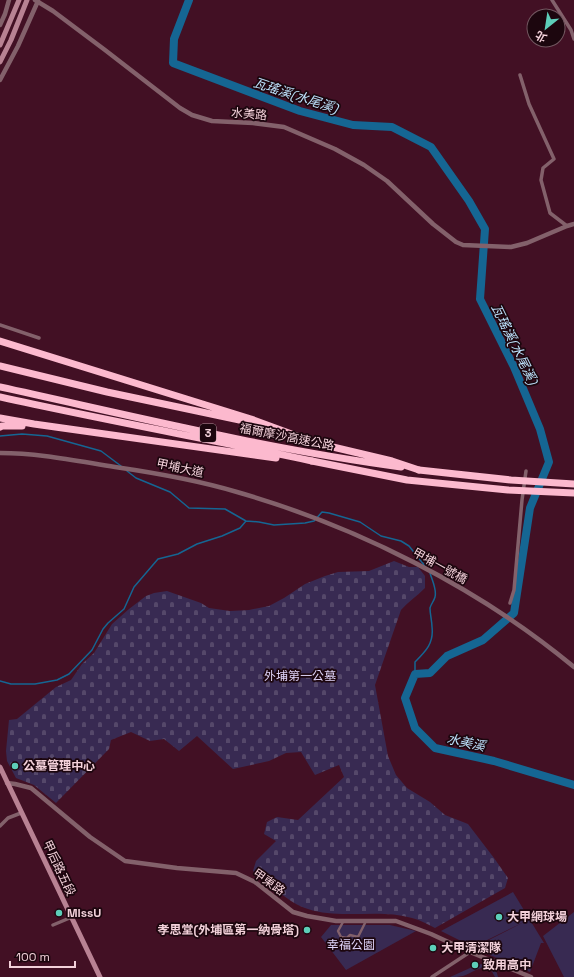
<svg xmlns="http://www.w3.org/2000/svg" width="574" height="977" font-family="'Space Grotesk','Noto Sans TC',sans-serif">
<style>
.green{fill:#382a52}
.cemetery{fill:url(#cemetery-stones)}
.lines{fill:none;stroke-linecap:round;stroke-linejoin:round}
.stream{stroke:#156693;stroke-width:1.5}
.river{stroke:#156693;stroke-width:8}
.pedestrian{stroke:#83616b;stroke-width:2.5}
.minor{stroke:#83616b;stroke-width:3.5}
.tertiary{stroke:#83616b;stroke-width:4.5}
.secondary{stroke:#b88293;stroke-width:5}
.motorway{stroke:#fcb9ce;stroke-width:7}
.motorway-bridge{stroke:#fcb9ce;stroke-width:7}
.poi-dot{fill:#5dceb9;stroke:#1c060e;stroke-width:1.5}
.labels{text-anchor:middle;stroke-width:3.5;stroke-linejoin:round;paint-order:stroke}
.shield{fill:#1c060e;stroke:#b2949d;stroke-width:1}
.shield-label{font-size:11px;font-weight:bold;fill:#f3d1da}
.street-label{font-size:12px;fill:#f3d1da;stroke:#1c060e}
.park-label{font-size:12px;fill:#dfd4f9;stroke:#1c060e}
.poi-label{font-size:12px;font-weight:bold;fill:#f3d1da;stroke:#1c060e;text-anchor:start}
.water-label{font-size:13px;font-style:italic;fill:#bde2fc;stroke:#1c060e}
</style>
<defs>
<pattern id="cemetery-stones" width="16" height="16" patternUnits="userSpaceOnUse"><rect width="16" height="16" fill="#382a52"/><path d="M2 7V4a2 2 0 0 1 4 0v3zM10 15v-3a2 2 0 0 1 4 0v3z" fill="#55486a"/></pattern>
</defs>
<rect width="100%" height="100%" fill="#421024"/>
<path class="green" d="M513,892l31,51h-3l-11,29 -57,-24 57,-29 -57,28 -32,-16z
M574,912v65h-10l-21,-41z
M331,925h59l26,6 -70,39 -25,-33z
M479,964c10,1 17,2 19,13h-3l-4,-7c-11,-6 -18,3 -28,6 -4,1 -9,1 -13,1z"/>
<path class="cemetery" d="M394,561l15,6h9l7,9v12c-8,8 -17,14 -24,22l-26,75 13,71 8,19 11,13 23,14 15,13 23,9 26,34 14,20 -3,10 -70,40c-8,-4 -15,-8 -23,-10 -33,-10 -71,2 -104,-9 -20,-6 -39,-26 -55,-38l3,-10 20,-20 -12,-7 3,-12 10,-5 21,3 46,-43 -5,-12 -24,10 -14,-23 -15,1 -17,8 -36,8 -36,-33 -18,15 -15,-12 -14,2 -19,-9 -20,8 -2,9 -53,54 -22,-18 -18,-7 -9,-17 -1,-10 3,-31 8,-1 39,-32 15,-7 11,-16 12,-11 18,-29 17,-15 17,-13 8,-3 13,-2 34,12 8,5 21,3 19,-1 20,-4 15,-8 21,-14 20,-8 13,-4 31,-1z"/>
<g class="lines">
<path class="stream" d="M0,436l22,-2 25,2 54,15 20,15
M127,471l9,7 34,14 19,16 36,1 21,12 13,1 15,3 31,-2 9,-2 8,-9 7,1 31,9 21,14 20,5 8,5 16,20
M415,674v-12c11,-11 19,-19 17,-35 0,-6 -2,-12 -2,-19 1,-4 4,-7 5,-11 2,-8 -3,-17 -5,-24
M0,681l11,3h24l22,-4 12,-6 23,-24 11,-21 5,-6 16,-14 10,-22 24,-28 20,-5 19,-10 25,-8 18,-8 6,-7"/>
<path class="river" d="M189,0l-15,39 -1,24 127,48 53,14 39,2 39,20 38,54 16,28 -5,70 34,68 26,62 9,33 -19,46 -16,105 -31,27 -36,16 -17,17 -15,1 -10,24 10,30 20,20 59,13 80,24"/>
<path class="pedestrian" d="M343,922l-5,9 3,6 6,1 3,-3 8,2
M355,943l11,-22"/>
<path class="minor" d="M552,0l19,30 3,9
M520,75l9,29 25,55 -11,9 -2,12 9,33 17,13
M0,325l39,13
M510,603l4,-13 8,-90 4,-29
M0,826l8,-8 13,-5
M53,925l19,-8
M432,977l38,-25"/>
<path class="tertiary" d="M35,0l18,11 52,39 75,58 12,7 20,6 41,2 31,4 51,22 29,16 23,16 46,43 23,18 7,3 48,2 16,-4 40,-17 7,-2
M0,25l5,-11 4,-14
M0,80l18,-34 20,-45
M0,453c39,0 77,8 115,14 41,6 82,13 122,25 119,34 242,96 337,175
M7,783l8,1 16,4 59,49 35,24 52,7 59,5 19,9 38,30 14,4 29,5h60l35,13 39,18 61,25"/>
<path class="secondary" d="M0,45l19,-45
M0,62l11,-22 16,-40
M0,767l100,210"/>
<path class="motorway" d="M0,341l251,78 65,24 76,18 27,9
M0,366l107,26 142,30
M0,387c133,29 266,62 401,80
M0,397c104,23 208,42 312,64
M0,418l34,6 242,34
M0,427l2,-1h20"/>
<path class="motorway-bridge" d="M312,461l95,19 101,10 66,3
M419,470l92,10 63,4"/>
</g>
<g class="poi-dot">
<circle cx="15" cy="766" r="4"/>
<circle cx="59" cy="913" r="4"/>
<circle cx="499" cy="917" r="4"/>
<circle cx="307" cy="930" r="4"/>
<circle cx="433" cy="948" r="4"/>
<circle cx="475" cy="965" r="4"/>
</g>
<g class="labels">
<rect class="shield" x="200" y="424" width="16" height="18" rx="3"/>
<g class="shield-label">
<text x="208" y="437">3</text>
</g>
<g class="street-label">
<text transform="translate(249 114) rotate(5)" y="4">水美路</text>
<text transform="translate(287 437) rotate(11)" y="4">福爾摩沙高速公路</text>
<text transform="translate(180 468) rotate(12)" y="4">甲埔大道</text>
<text transform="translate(440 566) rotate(29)" y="4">甲埔一號橋</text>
<text transform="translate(59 868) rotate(65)" y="4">甲后路五段</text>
<text transform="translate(269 882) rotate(35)" y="4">甲東路</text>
</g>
<g class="park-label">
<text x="300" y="680">外埔第一公墓</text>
<text x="351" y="949">幸福公園</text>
</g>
<g class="poi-label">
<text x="23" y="770">公墓管理中心</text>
<text x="67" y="917">MissU</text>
<text x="507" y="921">大甲網球場</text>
<text x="299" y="934" text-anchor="end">孝思堂(外埔區第一納骨塔)</text>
<text x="441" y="952">大甲清潔隊</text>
<text x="483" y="969">致用高中</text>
</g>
<g class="water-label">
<text transform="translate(296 95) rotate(18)" y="5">瓦瑤溪(水尾溪)</text>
<text transform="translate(515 344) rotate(64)" y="5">瓦瑤溪(水尾溪)</text>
<text transform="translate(466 742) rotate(12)" y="5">水美溪</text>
</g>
</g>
<g transform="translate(546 28) rotate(210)"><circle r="19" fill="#1c060e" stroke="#725760"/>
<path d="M0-3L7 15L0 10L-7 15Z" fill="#5dceb9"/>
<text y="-6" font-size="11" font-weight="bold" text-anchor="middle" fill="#f3d1da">北</text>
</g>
<path d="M10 961v6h65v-6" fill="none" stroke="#f3d1da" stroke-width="2"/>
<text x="16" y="961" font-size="12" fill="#f3d1da" stroke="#1c060e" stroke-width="3" paint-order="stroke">100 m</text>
</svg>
